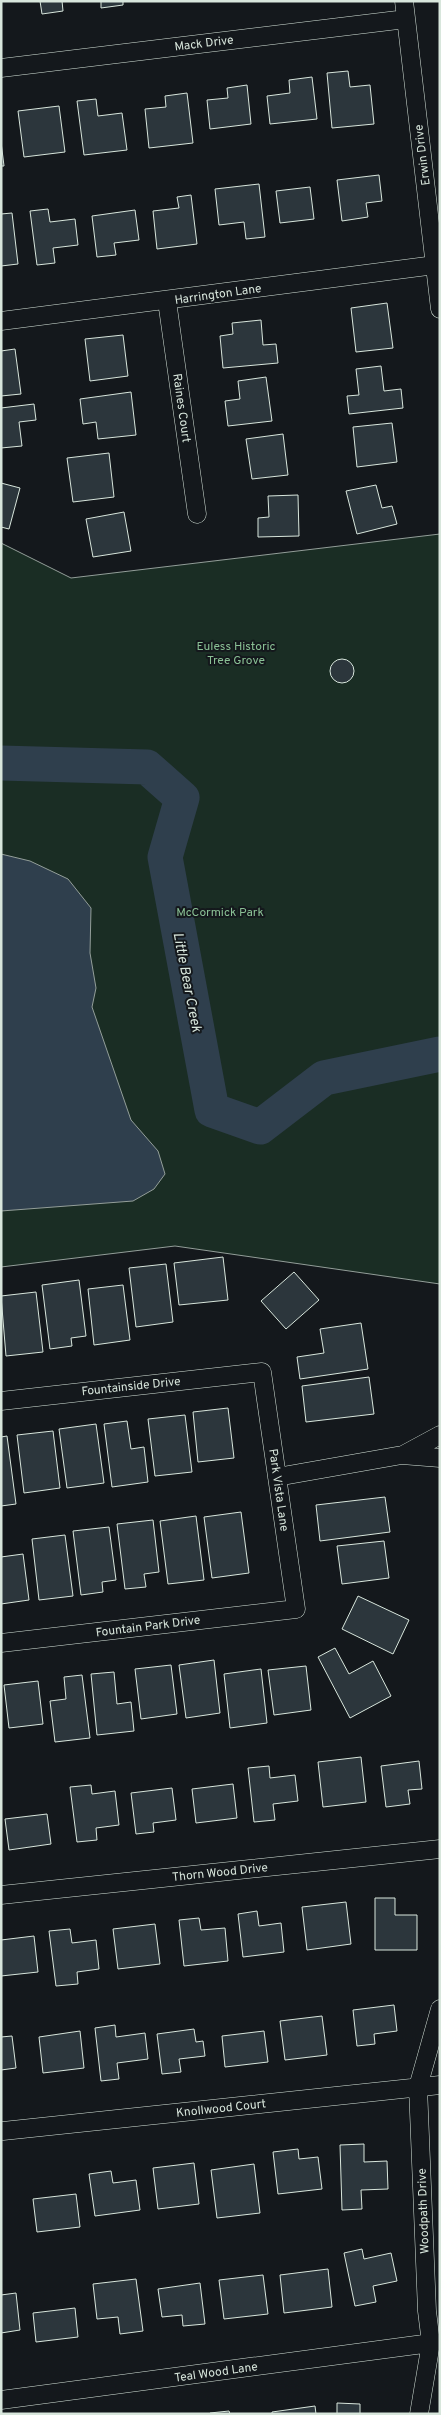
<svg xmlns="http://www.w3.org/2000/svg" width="441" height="2415" font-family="Overpass,sans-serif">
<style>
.green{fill:#1a2d24;stroke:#939e99}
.water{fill:#2f3f4d;stroke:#939e99}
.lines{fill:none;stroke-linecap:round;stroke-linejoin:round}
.river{stroke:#2f3f4d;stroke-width:35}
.building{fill:#2c363c;stroke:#d8e6dc}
.street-casing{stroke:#d8e6dc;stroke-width:19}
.street{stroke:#14181c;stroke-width:18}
.labels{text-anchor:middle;stroke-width:4;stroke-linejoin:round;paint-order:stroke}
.street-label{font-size:12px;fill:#d8e6dc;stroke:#14181c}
.park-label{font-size:12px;fill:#8ac095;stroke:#14181c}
.water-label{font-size:14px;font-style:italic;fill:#d8e6dc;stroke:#14181c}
</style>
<rect width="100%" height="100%" fill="#14181c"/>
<path class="green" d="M440,534v750l-265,-38 -174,21v-724l70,35z"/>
<path class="water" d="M1,854l29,7 38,18 23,29 -1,45 6,35 -4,19 39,113 27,31 7,23 -11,15 -21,12 -132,10z"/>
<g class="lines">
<path class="river" d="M1,763l146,4 35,31 -17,59 47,253 48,17 64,-49 116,-24"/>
</g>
<path class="building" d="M40,1h22l1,10 -21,3z
M101,1h22v4l-22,3z
M348,71l2,16 20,-2 4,39 -42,4 -5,-55z
M312,77l5,42 -47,5 -3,-28 23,-3 -1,-13z
M247,85l4,39 -41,5 -3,-29 21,-2 -1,-10z
M187,93l6,50 -44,5 -4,-39 21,-2 -1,-11z
M96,99l2,17 24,-3 5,37 -43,5 -7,-54z
M59,106l6,46 -41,5 -6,-46z
M1,142l3,24h-3z
M379,175l3,26 -16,2 2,14 -26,4 -5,-41z
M259,184l6,53 -19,2 -2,-17 -25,3 -4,-36z
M310,187l4,32 -34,4 -4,-32z
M191,195l6,49 -40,5 -4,-38 26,-3 -2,-11z
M48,209l2,13 25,-3 3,26 -25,3 2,15 -18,2 -7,-54z
M135,210l4,30 -25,3 2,12 -19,2 -5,-41z
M12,213l6,51 -17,2v-52z
M387,303l6,45 -37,4 -5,-44z
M261,320l2,25 13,-1 2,19 -55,5 -3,-32 13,-2 -1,-11z
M123,335l5,41 -38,5 -5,-42z
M15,349l6,45 -20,2v-45z
M381,366l3,25 17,-2 2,19 -54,6 -2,-18 12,-1 -3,-26z
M266,377l6,44 -44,5 -3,-25 15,-2 -2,-18z
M131,392l5,43 -38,4 -2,-17 -13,2 -3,-25z
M34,404l2,16 -17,2 3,24 -21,2v-40z
M392,423l5,39 -40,5 -4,-40z
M283,434l5,41 -36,4 -6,-40z
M109,453l5,44 -41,5 -6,-44z
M1,483l19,5 -11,41 -8,-2z
M376,485l6,23 10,-2 5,18 -40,10 -11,-43z
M298,495l1,41 -41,1v-19l11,-1 -1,-21z
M124,512l7,39 -38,6 -7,-38z
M330 671a12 12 0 1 1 24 0a12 12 0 1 1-24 0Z
M223,1257l5,43 -49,5 -5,-42z
M166,1264l7,58 -37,5 -7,-59z
M294,1272l25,28 -33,29 -25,-28z
M79,1280l7,56 -15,2 1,8 -22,3 -8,-64z
M123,1285l7,55 -36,5 -6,-56z
M36,1292l7,60 -37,4 -5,-60z
M361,1323l7,46 -68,10 -3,-22 27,-4 -4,-24z
M369,1377l5,37 -68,8 -4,-36z
M228,1408l6,50 -36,4 -5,-50z
M185,1415l7,57 -37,4 -7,-57z
M127,1421l4,28 13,-2 4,35 -36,5 -8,-63z
M96,1424l8,59 -37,5 -8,-59z
M53,1431l7,57 -36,5 -7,-58z
M7,1436l9,68 -15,2v-69z
M385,1497l5,35 -70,9 -4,-36z
M241,1512l8,61 -37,5 -8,-61z
M196,1516l8,64 -36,4 -8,-63z
M153,1520l6,52 -15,2 2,13 -21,2 -8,-65z
M109,1527l7,53 -14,2 1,10 -22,3 -8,-64z
M65,1535l8,61 -34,4 -7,-61z
M384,1541l5,37 -47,6 -5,-38z
M23,1554l6,46 -28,4v-47z
M358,1596l51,24 -16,34 -51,-25z
M335,1648l14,26 24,-13 18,35 -41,22 -32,-61z
M214,1660l6,53 -34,5 -7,-53z
M171,1665l6,49 -36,5 -6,-50z
M306,1666l5,44 -37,5 -6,-45z
M261,1669l6,54 -37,5 -6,-54z
M114,1672l3,32 14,-2 3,29 -37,4 -6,-61z
M82,1675l8,63 -35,4 -5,-41 16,-2 -2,-22z
M38,1681l5,43 -34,4 -5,-43z
M361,1757l5,45 -43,5 -5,-45z
M419,1761l3,28 -14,1 2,14 -24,3 -5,-41z
M269,1766l1,12 25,-3 3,26 -25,3 2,16 -21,2 -6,-54z
M233,1784l4,34 -41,5 -4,-34z
M91,1785l1,9 23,-3 4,34 -23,3 1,12 -20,2 -7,-55z
M172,1788l4,32 -23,3 1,9 -18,2 -5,-41z
M47,1814l4,30 -42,6 -4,-31z
M375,1898h20v17h22v35h-42z
M346,1902l5,42 -44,6 -5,-43z
M257,1911l2,15 22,-3 3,29 -41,5 -5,-43z
M199,1918l2,12 24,-2 3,33 -44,5 -5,-46z
M155,1924l5,40 -42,5 -5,-40z
M70,1929l2,14 24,-3 3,29 -22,3 1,12 -22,2 -7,-55z
M34,1936l4,36 -37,4v-36z
M394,2005l3,26 -23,3 1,10 -18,2 -4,-36z
M322,2016l5,39 -42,5 -5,-39z
M115,2025l1,12 29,-4 3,26 -31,4 2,16 -18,2 -6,-53z
M194,2029l2,13 7,-1 2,15 -26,3 2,13 -19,2 -5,-40z
M80,2031l4,37 -41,5 -4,-36z
M264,2031l4,31 -43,5 -3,-31z
M12,2036l4,32 -15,2v-33z
M364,2144v18l23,-1 1,28 -27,1 1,19 -20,1 -2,-65z
M298,2149l1,10 19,-2 4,32 -44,5 -5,-42z
M194,2163l5,41 -41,5 -5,-41z
M254,2164l6,49 -43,5 -6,-48z
M111,2171l2,12 23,-3 4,30 -45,6 -6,-42z
M76,2194l4,33 -43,5 -4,-33z
M362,2249l2,10 27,-6 6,28 -24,5 3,16 -21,4 -11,-53z
M328,2269l4,38 -48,6 -4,-38z
M263,2275l5,39 -44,5 -5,-39z
M136,2279l7,52 -23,3 -2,-17 -21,2 -4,-35z
M200,2283l5,41 -22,2 -1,-11 -20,2 -4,-28z
M16,2293l4,37 -19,3v-38z
M75,2308l3,29 -42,5 -3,-29z
M337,2403l23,1v10h-23z
M315,2406l1,8h-44v-2z
M229,2411l1,3h-20v-1z"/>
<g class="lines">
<defs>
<path id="street" d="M404,1l36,308
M1,68l405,-49
M167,301l30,213
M1,321l434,-56
M1,1401l261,-29 34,237 -295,34
M403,1455l37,-20
M277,1477l125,-22 38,3
M1,1895l439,-46
M3,2131l437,-46
M1,2400l430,-57
M419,2414l12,-71 -4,-32 -9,-224 22,-78"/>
</defs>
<use href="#street" class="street-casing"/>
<use href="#street" class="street"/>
</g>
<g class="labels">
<g class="street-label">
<text transform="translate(204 43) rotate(-7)" y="4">Mack Drive</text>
<text transform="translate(422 155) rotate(-97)" y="4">Erwin Drive</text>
<text transform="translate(218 294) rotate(-8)" y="4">Harrington Lane</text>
<text transform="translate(182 408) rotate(82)" y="4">Raines Court</text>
<text transform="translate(131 1386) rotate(-6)" y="4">Fountainside Drive</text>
<text transform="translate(279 1490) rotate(82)" y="4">Park Vista Lane</text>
<text transform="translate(148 1626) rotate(-7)" y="4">Fountain Park Drive</text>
<text transform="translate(220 1872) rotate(-6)" y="4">Thorn Wood Drive</text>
<text transform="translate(221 2108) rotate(-6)" y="4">Knollwood Court</text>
<text transform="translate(423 2211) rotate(-92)" y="4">Woodpath Drive</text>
<text transform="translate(216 2372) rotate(-8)" y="4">Teal Wood Lane</text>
</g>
<g class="park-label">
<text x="236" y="650">Euless Historic<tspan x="236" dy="14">Tree Grove</tspan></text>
<text x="220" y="916">McCormick Park</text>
</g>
<g class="water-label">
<text transform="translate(188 982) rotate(79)" y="5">Little Bear Creek</text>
</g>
</g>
<rect width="441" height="2415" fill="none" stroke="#d8e6dc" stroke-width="5"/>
</svg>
